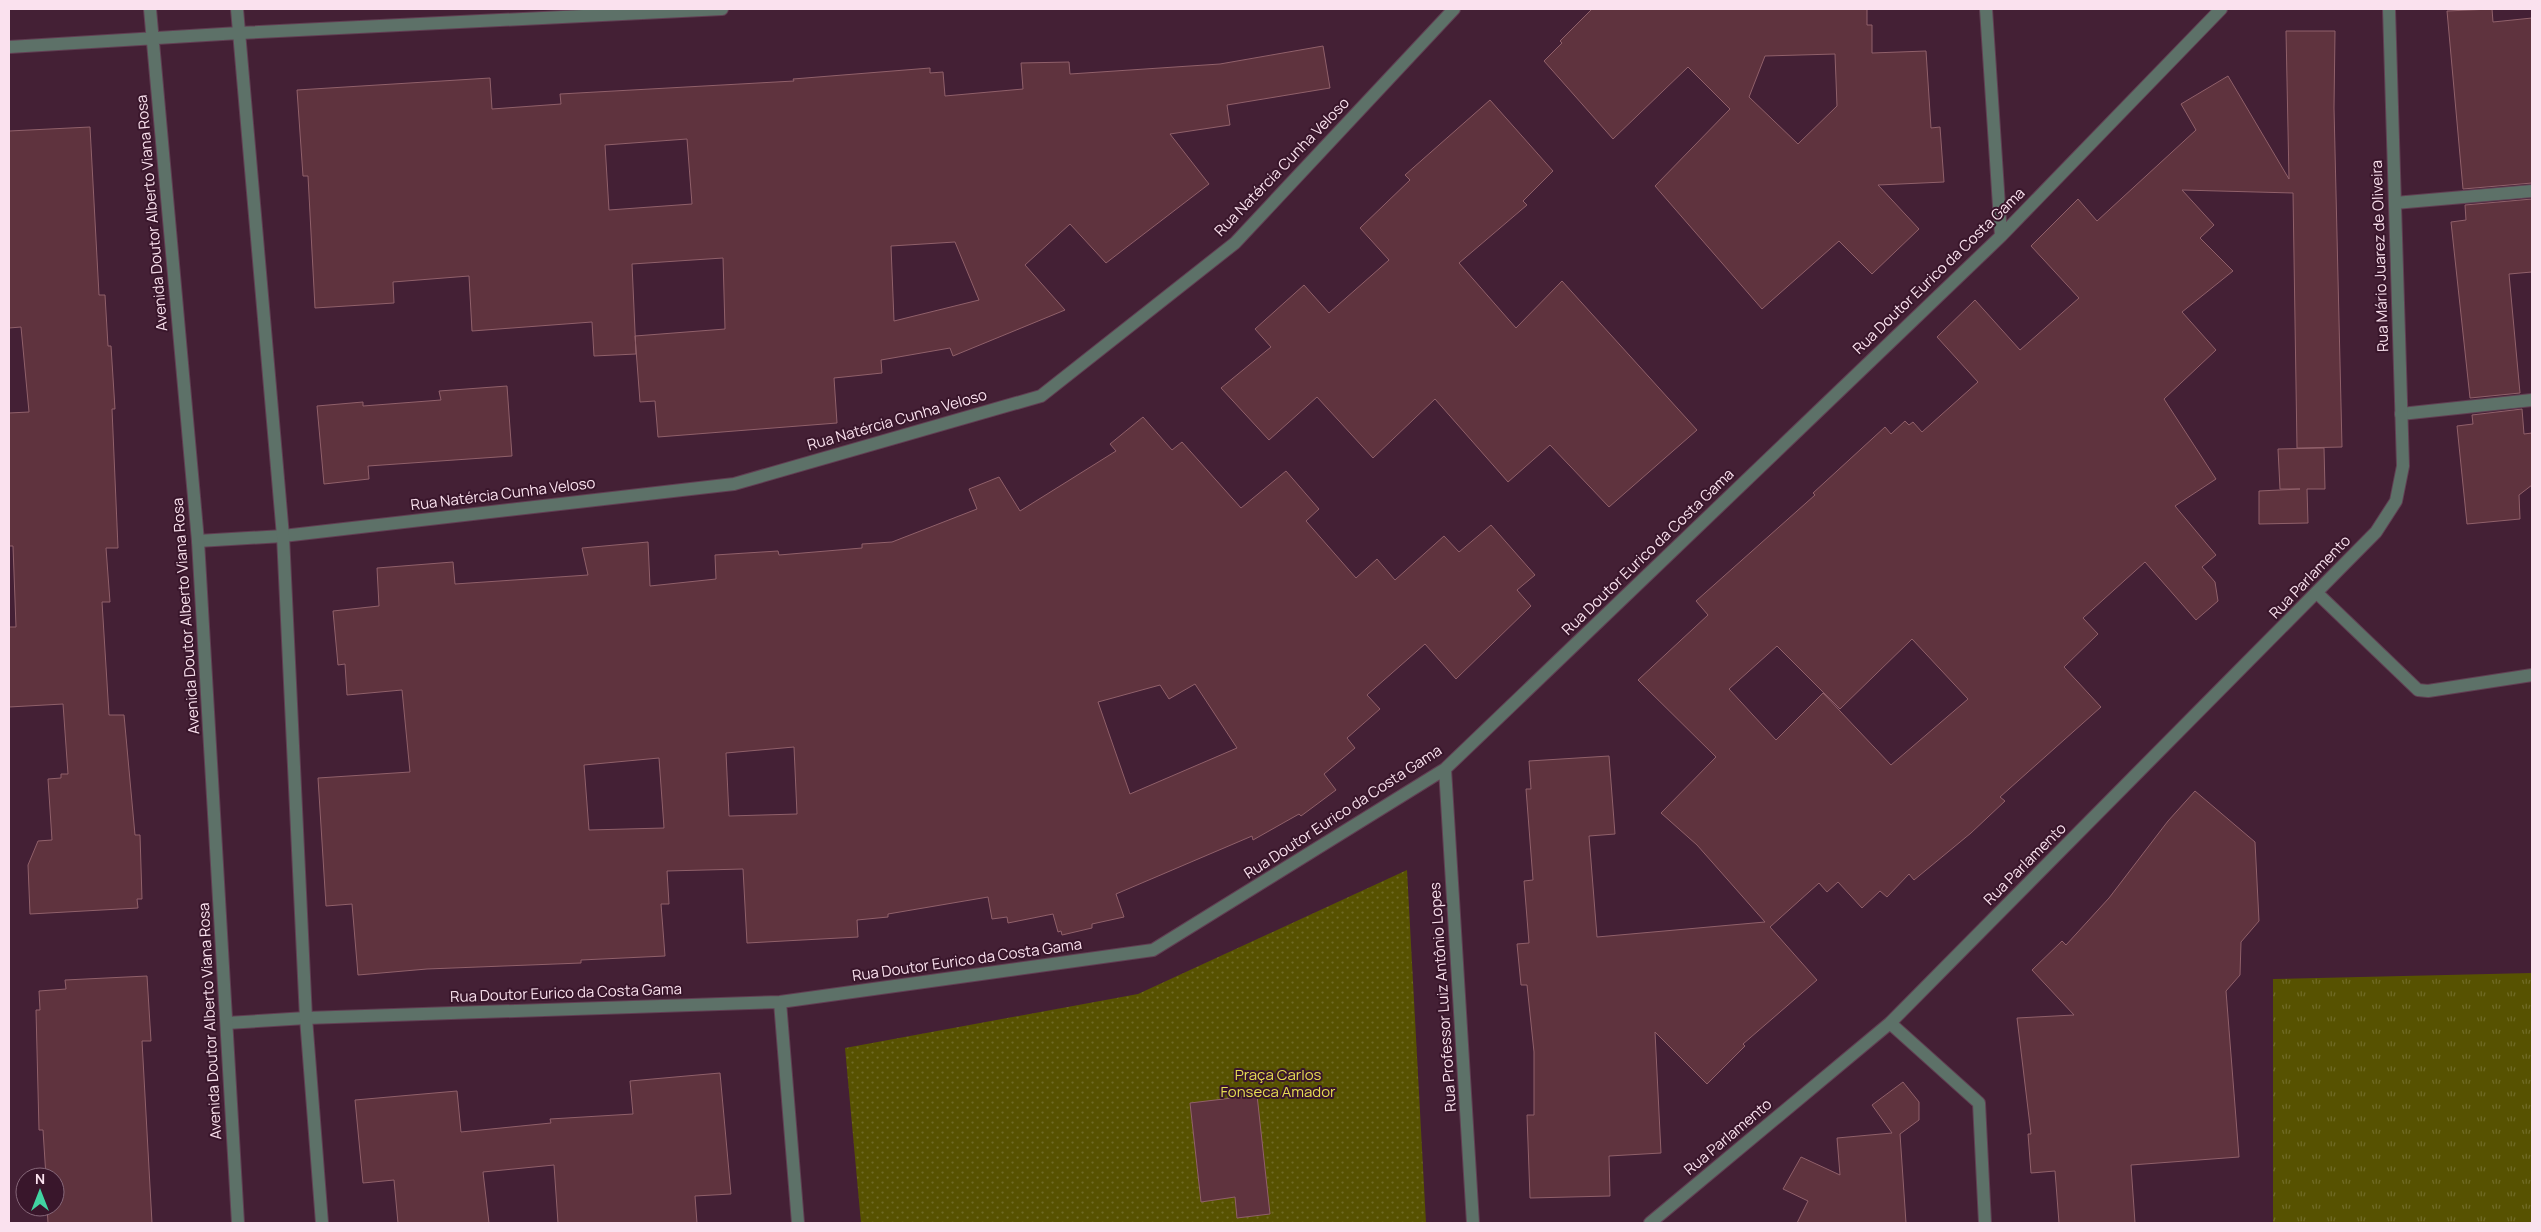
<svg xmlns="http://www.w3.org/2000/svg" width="2541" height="1232" font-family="Manrope,sans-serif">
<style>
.grass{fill:url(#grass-tufts)}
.park{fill:url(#park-dots)}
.building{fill:#5f333e;stroke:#90606a;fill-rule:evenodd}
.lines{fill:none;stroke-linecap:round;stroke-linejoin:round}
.service-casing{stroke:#613f53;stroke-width:14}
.minor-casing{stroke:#613f53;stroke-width:14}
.tertiary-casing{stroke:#613f53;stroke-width:14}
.service{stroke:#5d7168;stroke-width:12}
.minor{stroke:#5d7168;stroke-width:12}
.tertiary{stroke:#5d7168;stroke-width:12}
.labels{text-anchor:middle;stroke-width:4;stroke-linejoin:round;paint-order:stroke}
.street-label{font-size:15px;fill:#fae1ee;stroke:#39162b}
.park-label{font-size:15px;fill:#e7de53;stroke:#39162b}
</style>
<defs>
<pattern id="grass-tufts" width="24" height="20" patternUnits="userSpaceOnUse" patternTransform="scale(1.25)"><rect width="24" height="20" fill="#575201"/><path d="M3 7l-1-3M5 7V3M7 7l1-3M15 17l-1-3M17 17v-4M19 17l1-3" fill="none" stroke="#706b26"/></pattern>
<pattern id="park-dots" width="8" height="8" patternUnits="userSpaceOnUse" patternTransform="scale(1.25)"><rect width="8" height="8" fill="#575201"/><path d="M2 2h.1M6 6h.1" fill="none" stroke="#706b26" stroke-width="1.8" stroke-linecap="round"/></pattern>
</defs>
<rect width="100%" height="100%" fill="#442035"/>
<path class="grass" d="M2532,973v250h-259v-244z"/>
<path class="park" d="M1407,870l19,353h-565l-16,-175 293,-54z"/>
<path class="building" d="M1592,9h275v16h5v28l54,-2 5,77 9,-1 4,55 -66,3 41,44 -47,45 -33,-33 -77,68 -107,-123 75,-77 -42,-42 -75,72 -69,-78 18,-18 -2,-2zM1835,54l2,52 -39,38 -49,-47 16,-41z
M2492,9l1,13 39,-4v165l-69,6 -16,-178z
M2286,31h49l-1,77 8,339 -45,1 -4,-255 -111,-3 32,35 -14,13 33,33 -51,41 34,38 -52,49 52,80 -41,27 41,49 -14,12 13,15 3,19 -22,19 -51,-58 -62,56 15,16 -34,33 37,40 -101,90 5,4 -34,32 -57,47 -5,-6 -22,23 -7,-6 -18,17 -24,-26 -11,10 -8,-9 -49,44 47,53 -74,64 2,2 -38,38 -52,-52 6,121 -52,3 1,40 -80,2 -3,-83h7v-63l-7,-67h-6l-4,-41 12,-1 -5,-62 9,-1 -7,-91h5l-2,-28 80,-5 6,78 -26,2 8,101 168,-15 -68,-77 -36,-32 55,-56 -78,-77 70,-65 -12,-14 119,-106 -2,-2 72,-66 6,7 14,-13 4,4 4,-3 9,10 56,-50 -41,-45 38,-37 45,50 59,-52 -48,-52 47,-47 19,22 99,-91 -15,-26 47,-28 61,103zM1912,639l56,60 -77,66 -68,-72 -47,47 -47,-51 48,-43 63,63z
M1323,46l7,42 -103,17 3,20 -60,9 39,50 -103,79 -36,-39 -45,41 40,45 -112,46 -3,-8 -69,12 1,13 -48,5 3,45 -179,14 -3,-36 -15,1 -5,-66 90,-7 -2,-71 -91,6 4,90 -42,2 -2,-34 -120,9 -3,-55 -76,6 1,21 -79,5 -7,-132h-5l-6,-86 193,-12 2,31 69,-5 -1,-10 234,-13 -1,-2 137,-11v5l13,-1 2,24 78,-7 -2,-26 48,-1 1,12 150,-10zM687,139l5,65 -83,6 -4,-65zM955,242l24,58 -85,21 -3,-75z
M1490,100l63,71 -30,30 4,4 -68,58 57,65 46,-47 135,149 -88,77 -59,-62 -42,37 -73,-83 -62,59 -56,-61 -48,43 -48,-52 50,-41 -16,-18 49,-44 25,28 60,-53 -29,-32 50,-48 -5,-5z
M90,127l9,168h6l3,51h3l4,63h-3l6,139h-12l4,54h-8l7,113h15l11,120h5l2,64h-5l1,9 -108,6 -2,-49 10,-24 14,-1 -4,-61 13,-1v-4h7l-5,-70 -54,3v-80h7l-3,-81h-4v-133l20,-1 -8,-85 -12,1v-197z
M2532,199v73l-23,2 11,119 -50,5 -19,-176 15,-2 -1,-15z
M507,386l5,70 -144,10 1,13 -45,5 -7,-78 46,-4v4l78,-6 -2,-9z
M2522,409l2,25 8,-1v52l-13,10 1,24 -53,5 -10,-98 16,-2 -1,-9z
M1143,417l29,33 10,-8 59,66 45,-37 33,38 -13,12 50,57 21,-19 18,21 49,-44 15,16 32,-27 44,50 -18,15 14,16 -75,73 -31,-35 -58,51 13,14 -33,29 8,10 -31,26 12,16 -35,26 -2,-2 -46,26 -1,-4 -136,58 8,23 -32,7v4l-30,7 -1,-4 -3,1 -5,-18 -45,9 -1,-6 -15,2 -4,-22 -100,17v3l-31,3 1,17 -111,6 -4,-74 -76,2 2,33h-8l4,52 -84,4v3l-154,6 -69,6 -6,-71 -26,2 -8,-128 92,-6 -8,-82 -55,5 -2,-31 -7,1 -5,-54 46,-5 -2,-38 76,-6 2,22 133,-9 -6,-27 66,-6 2,44 66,-7 -1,-24 63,-4 1,4 83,-7v-4l30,-2 85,-33 -8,-20 30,-12 21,34 96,-60 -6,-7zM1195,684l42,64 -107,46 -32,-92 62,-17 9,14zM794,747l3,67 -68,2 -3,-63zM659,758l5,70 -75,2 -5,-65z
M2324,448l1,41h-18l1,34 -49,1v-33l41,-2h-20l-2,-40z
M2195,791l60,51 4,79 -18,21 -1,33 -14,16 13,166 -108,8 4,58h-76l-4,-52 -24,2 -3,-39h3l-14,-116 57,-3 -42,-45 30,-29 4,4 43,-47 59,-77z
M147,976l4,65h-9l10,182h-104l-1,-16h8v-30h-9l-3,-47h-4l-3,-120h4l-1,-19 27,-2 -1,-9z
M720,1073l11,121 -36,2 2,27h-139l-4,-58 -71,7 6,51h-91l-4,-43 -31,3 -8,-83 102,-9 4,41 90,-9 -1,-4 83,-5 -3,-33z
M1903,1082l16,20v18l-19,14 6,89h-109l11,-22 -25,-12 18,-32 39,18 -3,-37 55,-5 -20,-28z
M1257,1095l13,119 -33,4 -2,-21 -34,5 -11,-99z"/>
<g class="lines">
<defs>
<path id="service" d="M2395,203l137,-12
M2401,414l131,-14"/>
<path id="minor" d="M1986,9l15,227
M198,541l85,-5 451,-52 307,-88 194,-153 219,-234
M2317,593l101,97 10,1 104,-16
M1445,769l28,454
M780,1002l18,221
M227,1023l79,-5 474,-16 373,-52 292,-181 556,-533 220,-227
M1890,1023l89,80 6,120
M1650,1223l240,-200 486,-491 20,-31 7,-35 -14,-457"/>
<path id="tertiary" d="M150,9l48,532 40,682
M237,9l46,527 23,482 16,205
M9,47l230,-14 483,-24"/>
</defs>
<use href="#service" class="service-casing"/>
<use href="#minor" class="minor-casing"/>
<use href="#tertiary" class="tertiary-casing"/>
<use href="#service" class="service"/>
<use href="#minor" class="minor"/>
<use href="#tertiary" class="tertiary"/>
</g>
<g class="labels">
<g class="street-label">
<text transform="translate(1282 167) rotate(-46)" y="5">Rua Natércia Cunha Veloso</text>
<text transform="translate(152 213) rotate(-95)" y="5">Avenida Doutor Alberto Viana Rosa</text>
<text transform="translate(2380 256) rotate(-92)" y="5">Rua Mário Juarez de Oliveira</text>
<text transform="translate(1939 271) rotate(-44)" y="5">Rua Doutor Eurico da Costa Gama</text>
<text transform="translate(897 420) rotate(-16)" y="5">Rua Natércia Cunha Veloso</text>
<text transform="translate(503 494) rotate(-7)" y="5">Rua Natércia Cunha Veloso</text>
<text transform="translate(1648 552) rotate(-44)" y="5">Rua Doutor Eurico da Costa Gama</text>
<text transform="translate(2310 577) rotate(-46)" y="5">Rua Parlamento</text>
<text transform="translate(186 616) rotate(-94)" y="5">Avenida Doutor Alberto Viana Rosa</text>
<text transform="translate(1343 812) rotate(-33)" y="5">Rua Doutor Eurico da Costa Gama</text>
<text transform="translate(2025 864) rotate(-45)" y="5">Rua Parlamento</text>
<text transform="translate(967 960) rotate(-8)" y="5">Rua Doutor Eurico da Costa Gama</text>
<text transform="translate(566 993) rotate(-2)" y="5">Rua Doutor Eurico da Costa Gama</text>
<text transform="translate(1443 997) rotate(-94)" y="5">Rua Professor Luiz Antônio Lopes</text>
<text transform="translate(210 1021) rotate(-93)" y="5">Avenida Doutor Alberto Viana Rosa</text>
<text transform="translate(1728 1137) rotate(-40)" y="5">Rua Parlamento</text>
</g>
<g class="park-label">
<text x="1278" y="1080">Praça Carlos<tspan x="1278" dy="17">Fonseca Amador</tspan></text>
</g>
</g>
<rect width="2541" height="1232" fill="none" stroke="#fae1ee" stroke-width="20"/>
<g transform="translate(40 1192)"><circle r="24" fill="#39162b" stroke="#866779"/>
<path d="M0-4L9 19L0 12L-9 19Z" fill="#41d4a1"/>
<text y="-8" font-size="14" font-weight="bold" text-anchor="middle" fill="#fae1ee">N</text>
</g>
</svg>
